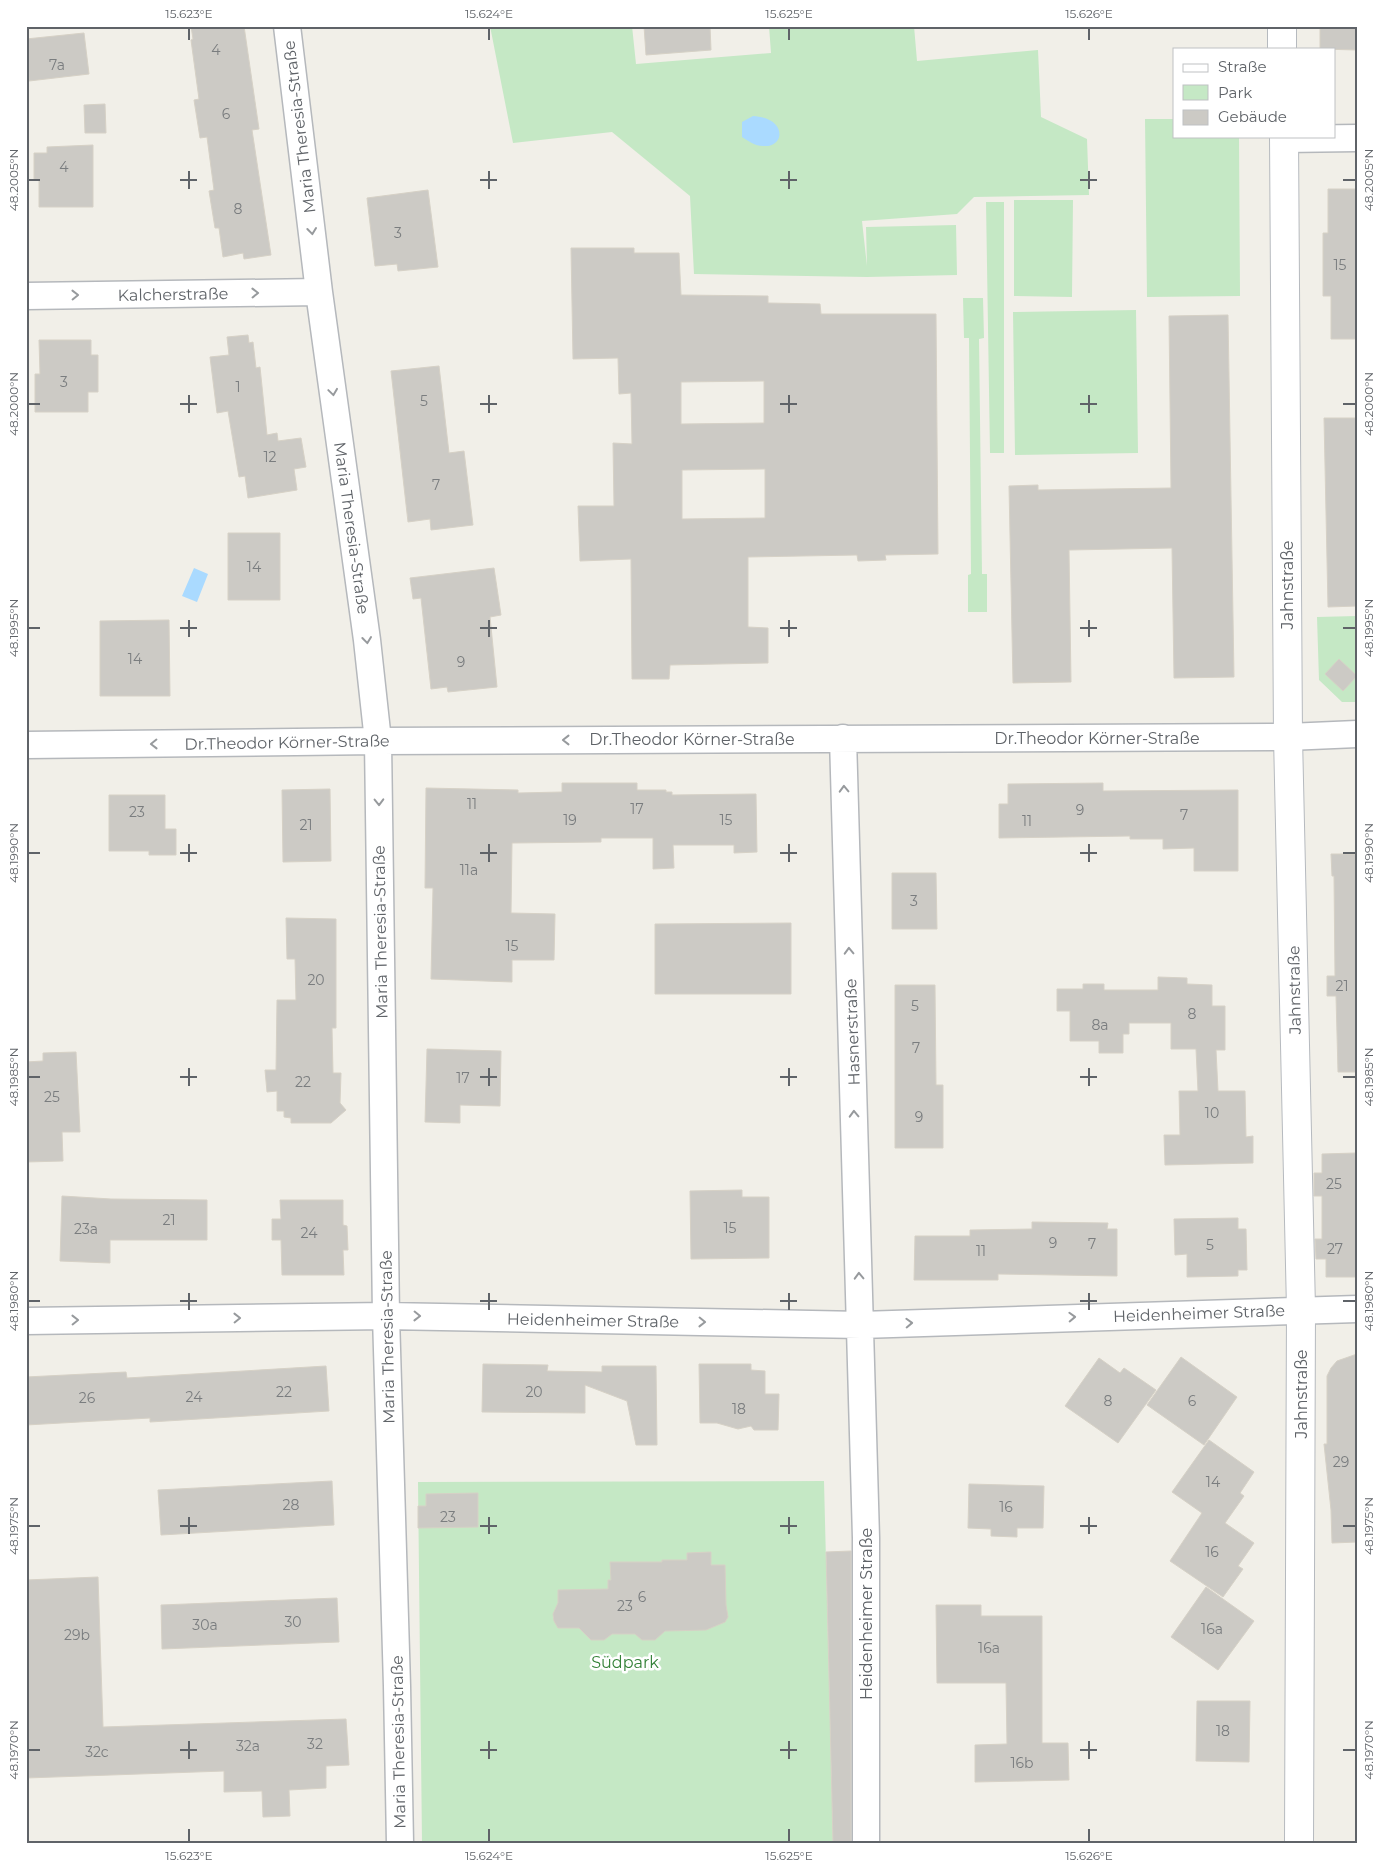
<svg xmlns="http://www.w3.org/2000/svg" width="1383" height="1869" font-family="Montserrat,sans-serif">
<style>
.green{fill:#c5e8c5}
.water{fill:#aadaff}
.building{fill:#cccac5;stroke:#d6d1c6;fill-rule:evenodd}
.lines{fill:none;stroke-linecap:round;stroke-linejoin:round}
.street-casing{stroke:#b5b8bc;stroke-width:29}
.secondary-casing{stroke:#b6babf;stroke-width:30}
.street{stroke:#fff;stroke-width:26}
.secondary{stroke:#fff;stroke-width:28}
.oneway{stroke:#979a9d}
.ticks{fill:none;stroke:#5f6368;stroke-width:2}
.labels{text-anchor:middle;stroke-width:5;stroke-linejoin:round;paint-order:stroke}
.number-label{font-size:14px;fill:#7a7d7f}
.street-label{font-size:16px;fill:#5f6368;stroke:#fff}
.park-label{font-size:16px;fill:#348238;stroke:#fff}
.neatline{fill:none;stroke:#5f6368;stroke-width:2}
.ticks-label{font-size:12px;text-anchor:middle;fill:#5f6368}
</style>
<rect width="100%" height="100%" fill="#f1efe8"/>
<path class="green" d="M490,26h142l4,38 135,-11 -2,-27h145l3,35 121,-11 3,67 46,22 2,56 -115,2 -17,17 -95,7 5,45 -1,-39 90,-2 1,50 -90,2 -173,-3 -4,-78 -78,-64 -99,11z
M1145,119h29v17h65l1,160 -93,1z
M1014,200h59l-1,97 -58,-1z
M986,202h18v251h-14z
M963,298h20l1,40 -5,1 3,235h5v38h-19v-37l3,-1 -2,-236h-5z
M1136,310l2,143 -123,2 -2,-143z
M1357,616v86h-15l-23,-22 -2,-63z
M824,1481l9,362h-411l-4,-361z"/>
<path class="water" d="M753,116c35,2 32,32 10,30 -8,0 -15,-5 -21,-9v-15z
M194,568l14,6 -11,28 -15,-6z"/>
<path class="building" d="M191,26h53l15,103 -7,1 19,125 -27,4 -1,-6 -20,4 -4,-29h-4l-6,-37 5,-1 -7,-53 -7,1 -6,-38 5,-1 -8,-59 2,-1z
M644,26h66l1,24 -65,5z
M1320,26h37v24l-37,-1z
M84,33l5,41 -60,7 -3,-42z
M105,104l1,29h-21l-1,-28z
M93,145v62h-54v-27h-5v-27h13v-6z
M1328,189h29v150h-26v-43h-8v-63h5z
M428,190l10,77 -40,4 -1,-7 -22,2 -8,-68z
M571,248h63v5h45l2,42 87,1v7l52,1 1,10h115l2,240 -53,1 1,5 -28,1 -1,-6 -109,2v70l20,1v35l-98,2 -1,14h-37l-1,-120 -51,2 -2,-55h36l-1,-63 19,1 -1,-51 -12,1 -1,-36 -45,1zM764,381v42l-83,1v-42zM765,469v49l-83,1v-49z
M1228,315l6,362 -60,1 -2,-130 -103,2 2,132 -58,1 -4,-197 29,-1v5l133,-2 -2,-172z
M248,335l1,8 4,-1 3,26 4,-1 7,68 10,-2 1,8 23,-3 5,29 -12,2 3,21 -49,8 -3,-22 -6,1 -11,-66 -11,2 -7,-56 19,-2 -2,-18z
M39,340h52v15h7v37h-10v20h-53v-38h5z
M439,366l10,87 15,-2 9,74 -42,5 -1,-11 -22,3 -17,-151z
M1324,418h33v188l-29,1z
M228,533h52v67h-52z
M494,568l7,47 -11,2 7,70 -49,5 -1,-5 -16,2 -10,-91 -8,1 -3,-21z
M169,620l1,76h-70v-75z
M1339,659l18,17 -14,15 -18,-17z
M562,783h75v7h29v2h6v3l84,-1 1,58 -23,1v-8h-61l1,23 -21,1v-31h-52v4l-89,1 -1,70 44,1 -1,46h-42v22l-81,-3 2,-91h-8l1,-100 92,2v3l44,-1z
M1103,783v8l135,-1v81h-44v-23l-31,1v-10h-33v-3l-131,2v-34h9v-20z
M330,789l1,72 -48,1 -1,-72z
M109,795h56v34h11v26h-27v-4h-40z
M1331,854h26v218h-19l-2,-76h-9v-20h8l-1,-100h-2z
M892,873h44l1,56h-45z
M286,918l50,1v109h-4l1,45h8l-1,30 6,7 -15,13h-40v-5l-7,-1v-6h-7v-20l-10,1 -2,-22h11l1,-70h19l-1,-41h-8z
M791,923v71h-136v-70z
M1158,977l29,1v6l25,1v21h13v44h-9l2,41h27l1,46 7,-1v27l-88,2 -1,-30h16l-1,-44h19l-2,-42h-25v-26h-42v11h-6v19h-24v-12h-29v-30h-13v-22h26v-5h21v6h54z
M895,985h40l1,100h7v63h-48z
M427,1049l74,2 -1,55 -40,-1v18l-35,-1z
M76,1052l4,80h-18l1,29 -37,1v-100l17,-1v-8z
M1356,1153l1,124h-31v-18h-10l-1,-20h7v-43h-8v-23h8v-19z
M742,1190v7h27v61l-78,1 -1,-68z
M62,1196l49,3 96,1v40h-97v23l-50,-2z
M280,1200h63v25l4,1 1,24h-5l1,25h-62l-1,-35h-9v-21h9z
M1238,1218v11h8l1,41h-9v6l-51,1v-23l-12,1 -1,-36z
M1032,1222l76,1 -1,6h10v47l-119,-2v6h-84l1,-44h55v-6l62,-1z
M1357,1354v188l-25,1 -1,-33 -7,-66h3v-68l4,-8 6,-7z
M1181,1357l56,40 -33,48 -57,-40z
M1099,1358l21,15 4,-5 32,22 -38,53 -53,-37z
M483,1364l65,1 -1,6 55,1v-6h54l1,79h-21l-9,-44 -42,-16v28l-103,-1z
M699,1364h52v6l14,1v23h14l-1,36h-24l-3,-4 -13,3 -21,-6h-17z
M326,1366l3,45 -179,11v-4l-124,7v-48l100,-5 1,6z
M1209,1440l45,32 -14,21 4,3 -19,27 29,20 -16,23 5,3 -20,28 -53,-36 32,-48 -30,-21z
M332,1481l2,44 -173,10 -3,-45z
M969,1484l75,2 -1,42h-26v9l-26,-1v-7l-23,-1z
M478,1493v34l-60,1v-22h8v-12z
M851,1551v292h-18l-7,-291z
M711,1552v13h14l1,40 2,12 -3,5 -19,8 -41,1 -10,9h-13l-7,-6h-23l-8,6h-13l-12,-12h-21l-4,-7 -1,-7 5,-11v-13l50,-1v-9h3l-1,-18h52v-2h25v-7z
M98,1577l5,150 243,-8 3,46 -23,1v22l-37,2 1,26 -27,1 -1,-26 -38,1v-21l-198,7v-198z
M1206,1587l48,34 -36,49 -47,-33z
M337,1598l2,44 -177,7 -1,-44z
M936,1605h45v11h61v127h26l1,37 -94,2v-37l32,-1 -1,-61h-69z
M1197,1701h53l-1,61 -53,-1z"/>
<g class="lines">
<defs>
<path id="street" d="M287,26l32,266 48,348 11,101 8,575 11,370 3,157
M1284,139l73,-1
M26,296l293,-4
M843,738l23,800v305
M26,745l352,-4 910,-4 69,-3
M26,1321l360,-5 475,9 496,-16"/>
<path id="secondary" d="M1282,26v23
M1284,136l4,601 13,572 -2,534"/>
</defs>
<use href="#street" class="street-casing"/>
<use href="#secondary" class="secondary-casing"/>
<use href="#street" class="street"/>
<use href="#secondary" class="secondary"/>
</g>
<defs><path id="oneway-chevron" d="M-2-3.5L2.5 0L-2 3.5" fill="none" stroke-width="1.6" stroke-linecap="round" stroke-linejoin="round" transform="scale(1.25)"/></defs>
<g class="oneway">
<use href="#oneway-chevron" transform="translate(312 231) rotate(83)"/>
<use href="#oneway-chevron" transform="translate(255 293) rotate(-1)"/>
<use href="#oneway-chevron" transform="translate(75 295) rotate(-1)"/>
<use href="#oneway-chevron" transform="translate(333 392) rotate(82)"/>
<use href="#oneway-chevron" transform="translate(367 640) rotate(83)"/>
<use href="#oneway-chevron" transform="translate(566 740) rotate(180)"/>
<use href="#oneway-chevron" transform="translate(154 744) rotate(179)"/>
<use href="#oneway-chevron" transform="translate(844 789) rotate(-92)"/>
<use href="#oneway-chevron" transform="translate(379 802) rotate(89)"/>
<use href="#oneway-chevron" transform="translate(849 951) rotate(-92)"/>
<use href="#oneway-chevron" transform="translate(854 1114) rotate(-92)"/>
<use href="#oneway-chevron" transform="translate(859 1276) rotate(-92)"/>
<use href="#oneway-chevron" transform="translate(417 1316) rotate(1)"/>
<use href="#oneway-chevron" transform="translate(1072 1317) rotate(-2)"/>
<use href="#oneway-chevron" transform="translate(237 1318) rotate(-1)"/>
<use href="#oneway-chevron" transform="translate(75 1320) rotate(-1)"/>
<use href="#oneway-chevron" transform="translate(702 1322) rotate(1)"/>
<use href="#oneway-chevron" transform="translate(909 1323) rotate(-2)"/>
</g>
<path class="ticks" d="M189,28v12M489,28v12M789,28v12M1089,28v12M189,171v18M489,171v18M789,171v18M1089,171v18M28,180h12M180,180h17M480,180h17M780,180h17M1080,180h17M1343,180h13M189,395v18M489,395v18M789,395v18M1089,395v18M28,404h12M180,404h17M480,404h17M780,404h17M1080,404h17M1343,404h13M189,620v17M489,620v17M789,620v17M1089,620v17M28,628h12M180,628h17M480,628h17M780,628h17M1080,628h17M1343,628h13M189,844v18M489,844v18M789,844v18M1089,844v18M28,853h12M180,853h17M480,853h17M780,853h17M1080,853h17M1343,853h13M189,1068v18M489,1068v18M789,1068v18M1089,1068v18M28,1077h12M180,1077h17M480,1077h17M780,1077h17M1080,1077h17M1343,1077h13M189,1293v17M489,1293v17M789,1293v17M1089,1293v17M28,1301h12M180,1301h17M480,1301h17M780,1301h17M1080,1301h17M1343,1301h13M189,1517v17M489,1517v17M789,1517v17M1089,1517v17M28,1526h12M180,1526h17M480,1526h17M780,1526h17M1080,1526h17M1343,1526h13M189,1741v18M489,1741v18M789,1741v18M1089,1741v18M28,1750h12M180,1750h17M480,1750h17M780,1750h17M1080,1750h17M1343,1750h13M189,1829v13M489,1829v13M789,1829v13M1089,1829v13"/>
<g class="labels">
<g class="number-label">
<text x="216" y="55">4</text>
<text x="57" y="70">7a</text>
<text x="226" y="119">6</text>
<text x="64" y="172">4</text>
<text x="238" y="214">8</text>
<text x="398" y="238">3</text>
<text x="1340" y="270">15</text>
<text x="64" y="387">3</text>
<text x="238" y="392">1</text>
<text x="424" y="406">5</text>
<text x="270" y="462">12</text>
<text x="436" y="490">7</text>
<text x="254" y="572">14</text>
<text x="135" y="664">14</text>
<text x="461" y="667">9</text>
<text x="472" y="809">11</text>
<text x="637" y="814">17</text>
<text x="1080" y="815">9</text>
<text x="137" y="817">23</text>
<text x="1184" y="820">7</text>
<text x="570" y="825">19</text>
<text x="726" y="825">15</text>
<text x="1027" y="826">11</text>
<text x="306" y="830">21</text>
<text x="469" y="875">11a</text>
<text x="914" y="906">3</text>
<text x="512" y="951">15</text>
<text x="316" y="985">20</text>
<text x="1342" y="991">21</text>
<text x="915" y="1011">5</text>
<text x="1192" y="1019">8</text>
<text x="1100" y="1030">8a</text>
<text x="916" y="1053">7</text>
<text x="463" y="1083">17</text>
<text x="303" y="1087">22</text>
<text x="52" y="1102">25</text>
<text x="1212" y="1118">10</text>
<text x="919" y="1122">9</text>
<text x="1334" y="1189">25</text>
<text x="169" y="1225">21</text>
<text x="730" y="1233">15</text>
<text x="86" y="1234">23a</text>
<text x="309" y="1238">24</text>
<text x="1053" y="1248">9</text>
<text x="1092" y="1249">7</text>
<text x="1210" y="1250">5</text>
<text x="1335" y="1254">27</text>
<text x="981" y="1256">11</text>
<text x="284" y="1397">22</text>
<text x="534" y="1397">20</text>
<text x="194" y="1402">24</text>
<text x="87" y="1403">26</text>
<text x="1108" y="1406">8</text>
<text x="1192" y="1406">6</text>
<text x="739" y="1414">18</text>
<text x="1341" y="1467">29</text>
<text x="1213" y="1487">14</text>
<text x="291" y="1510">28</text>
<text x="1006" y="1512">16</text>
<text x="448" y="1522">23</text>
<text x="1212" y="1557">16</text>
<text x="642" y="1602">6</text>
<text x="625" y="1611">23</text>
<text x="293" y="1627">30</text>
<text x="205" y="1630">30a</text>
<text x="1212" y="1634">16a</text>
<text x="77" y="1640">29b</text>
<text x="989" y="1653">16a</text>
<text x="1223" y="1736">18</text>
<text x="315" y="1749">32</text>
<text x="248" y="1751">32a</text>
<text x="97" y="1757">32c</text>
<text x="1022" y="1768">16b</text>
</g>
<g class="street-label">
<text transform="translate(299 127) rotate(-97)" y="6">Maria Theresia-Straße</text>
<text transform="translate(173 294) rotate(-1)" y="6">Kalcherstraße</text>
<text transform="translate(352 528) rotate(82)" y="6">Maria Theresia-Straße</text>
<text transform="translate(1287 585) rotate(-90)" y="6">Jahnstraße</text>
<text x="1097" y="744">Dr.Theodor Körner-Straße</text>
<text x="692" y="745">Dr.Theodor Körner-Straße</text>
<text transform="translate(287 742) rotate(-1)" y="6">Dr.Theodor Körner-Straße</text>
<text transform="translate(380 932) rotate(-91)" y="6">Maria Theresia-Straße</text>
<text transform="translate(1294 990) rotate(-91)" y="6">Jahnstraße</text>
<text transform="translate(852 1032) rotate(-92)" y="6">Hasnerstraße</text>
<text transform="translate(1199 1313) rotate(-2)" y="6">Heidenheimer Straße</text>
<text transform="translate(593 1320) rotate(1)" y="6">Heidenheimer Straße</text>
<text transform="translate(387 1337) rotate(-91)" y="6">Maria Theresia-Straße</text>
<text transform="translate(1301 1394) rotate(-90)" y="6">Jahnstraße</text>
<text transform="translate(866 1614) rotate(-90)" y="6">Heidenheimer Straße</text>
<text transform="translate(398 1742) rotate(-91)" y="6">Maria Theresia-Straße</text>
</g>
<g class="park-label">
<text x="625" y="1668">Südpark</text>
</g>
</g>
<rect width="1383" height="1869" fill="none" stroke="#ffffff" stroke-width="55"/>
<rect x="1173" y="48" width="162" height="90" fill="#ffffff" stroke="#bfc1c3"/>
<rect x="1183" y="64" width="25" height="8" fill="#ffffff" stroke="#bfc1c3"/>
<text x="1218" y="72" font-size="15" fill="#5f6368">Straße</text>
<rect x="1183" y="85" width="25" height="15" fill="#c5e8c5" stroke="#bfc1c3"/>
<text x="1218" y="98" font-size="15" fill="#5f6368">Park</text>
<rect x="1183" y="110" width="25" height="15" fill="#cccac5" stroke="#bfc1c3"/>
<text x="1218" y="122" font-size="15" fill="#5f6368">Gebäude</text>
<rect x="28" y="28" width="1328" height="1814" class="neatline"/>
<g class="ticks-label">
<text x="189" y="18">15.623°E</text>
<text x="489" y="18">15.624°E</text>
<text x="789" y="18">15.625°E</text>
<text x="1089" y="18">15.626°E</text>
<text transform="translate(14 180) rotate(-90)" y="4">48.2005°N</text>
<text transform="translate(1369 180) rotate(-90)" y="4">48.2005°N</text>
<text transform="translate(14 404) rotate(-90)" y="4">48.2000°N</text>
<text transform="translate(1369 404) rotate(-90)" y="4">48.2000°N</text>
<text transform="translate(14 628) rotate(-90)" y="4">48.1995°N</text>
<text transform="translate(1369 628) rotate(-90)" y="4">48.1995°N</text>
<text transform="translate(14 853) rotate(-90)" y="4">48.1990°N</text>
<text transform="translate(1369 853) rotate(-90)" y="4">48.1990°N</text>
<text transform="translate(14 1077) rotate(-90)" y="4">48.1985°N</text>
<text transform="translate(1369 1077) rotate(-90)" y="4">48.1985°N</text>
<text transform="translate(14 1301) rotate(-90)" y="4">48.1980°N</text>
<text transform="translate(1369 1301) rotate(-90)" y="4">48.1980°N</text>
<text transform="translate(14 1526) rotate(-90)" y="4">48.1975°N</text>
<text transform="translate(1369 1526) rotate(-90)" y="4">48.1975°N</text>
<text transform="translate(14 1750) rotate(-90)" y="4">48.1970°N</text>
<text transform="translate(1369 1750) rotate(-90)" y="4">48.1970°N</text>
<text x="189" y="1860">15.623°E</text>
<text x="489" y="1860">15.624°E</text>
<text x="789" y="1860">15.625°E</text>
<text x="1089" y="1860">15.626°E</text>
</g>
</svg>
